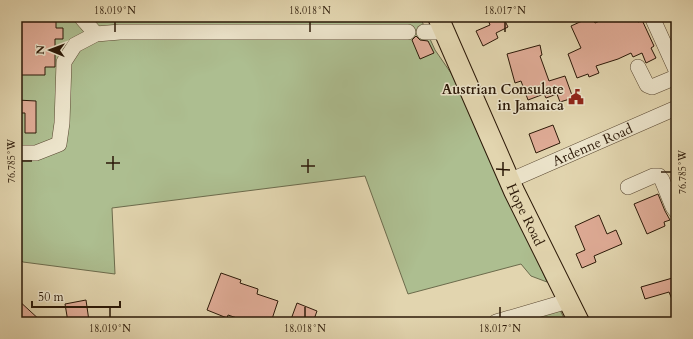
<svg xmlns="http://www.w3.org/2000/svg" width="693" height="339" font-family="Cardo,serif">
<style>
.green{fill:#adbe90;stroke:#6c6b4c}
.building{fill:#e0ac97;stroke:#2b1807}
.lines{fill:none;stroke-linecap:round;stroke-linejoin:round}
.minor-casing{stroke:#594731;stroke-width:16}
.major-casing{stroke:#2b1807;stroke-width:22}
.minor{stroke:#ece4cb;stroke-width:15}
.major{stroke:#e2d5af;stroke-width:20}
.ticks{fill:none;stroke:#2b1807;stroke-width:1.5}
.labels{text-anchor:middle;stroke-width:3;stroke-linejoin:round;paint-order:stroke}
.poi-label{font-size:14px;font-weight:bold;fill:#2b1807;stroke:#ece4cb;text-anchor:end}
.street-label{font-size:14px;fill:#2b1807;stroke:#ece4cb}
.neatline{fill:none;stroke:#2b1807;stroke-width:1.5}
.ticks-label{font-size:10px;text-anchor:middle;fill:#2b1807}
</style>
<rect width="100%" height="100%" fill="#e2d5af"/>
<filter id="stains"><feTurbulence type="fractalNoise" baseFrequency=".005" numOctaves="4"/><feColorMatrix values="0 0 0 0 .2 0 0 0 0 .09 0 0 0 0 .02 0 0 0 .5 -.17"/></filter>
<radialGradient id="worn" r=".72"><stop offset=".6" stop-color="#630" stop-opacity="0"/><stop offset="1" stop-color="#630" stop-opacity=".3"/></radialGradient>
<path class="green" d="M17,17h403l15,33 16,23 38,73 58,136 -16,-6 -10,-12 -113,30 -43,-118 -253,32 3,66 -92,-12 -6,-6z
M559,308l7,14h-62z"/>
<path class="building" d="M17,17h39v11h7v11h-8v28h-10v8h-28z
M487,17h16l5,10 -12,6 2,5 -15,8 -7,-15 14,-6z
M591,17l4,6 14,-6h26l3,5 4,-2 12,26 -3,2 5,10 -10,5 -4,-10 -9,4 -2,-4 -13,6 -22,7 3,7 -10,4 -1,-3 -11,4 -9,-24 13,-6 -10,-22z
M416,36l4,4 8,1 6,12 -14,6 -8,-19z
M540,45l2,10 -2,1 9,25 16,-5 8,22 -13,4 -3,-8 -11,4 -2,-4 -16,6 -7,-19 -6,2 -8,-29z
M17,100l19,1v32h-11v-20h-8z
M553,125l7,18 -24,10 -7,-19z
M658,194l7,17 5,9 -6,2 1,4 -18,8 -13,-30z
M599,215l8,19 9,-4 6,14 -28,12 2,6 -14,6 -6,-14 9,-4 -10,-24z
M221,273l20,7 -1,3 18,6 -1,5 21,7 -7,21h-13l-11,-4 -1,3 -18,-6 -1,3 -20,-8z
M676,277v32l-7,-17 -24,7 -4,-12z
M17,299l25,23h-25z
M86,300l3,21 -21,1 -3,-18z
M297,303l20,8 -4,11h-23z"/>
<g class="lines">
<defs>
<g id="minor">
<path d="M81,17l15,17"/>
<path d="M652,17l24,53"/>
<path d="M424,32h20"/>
<path d="M638,67l9,18 5,2 24,-10"/>
<path d="M17,153h19l23,-9 3,-21 2,-61 11,-17 21,-11 24,-2h288"/>
<path id="s1" d="M509,181l167,-73"/>
<path d="M628,187l25,-11h6l3,4 11,27 3,4"/>
<path d="M496,322l72,-21"/>
</g>
<g id="major">
<path id="s2" d="M438,17l76,174 65,131"/>
</g>
</defs>
<use href="#minor" class="minor-casing"/>
<use href="#major" class="major-casing"/>
<use href="#minor" class="minor"/>
<use href="#major" class="major"/>
</g>
<path class="ticks" d="M115,32v-10M310,32v-10M505,32v-10M22,161h10M106,163h14M301,166h14M496,169l14,1M113,170v-14M661,172h10M308,173v-14M503,176v-14M110,317v-10M305,317v-10M500,317v-10"/>
<defs>
<symbol id="civic-bare" viewBox="-9 -9 18 18"><path d="M-.6-6.5H3V-4.5H.6V-3L4-1V1h2V6H-6V1h2V-1L-.6-3ZM-1.2 2.5V6h2.4V2.5Z" fill="#8f2418" stroke="#ece4cb" stroke-width="2.5" paint-order="stroke"/></symbol>
</defs>
<g fill-rule="evenodd">
<use href="#civic-bare" x="565" y="86" width="22" height="22"/>
</g>
<g class="labels">
<g class="poi-label">
<text x="564" y="94">Austrian Consulate<tspan x="564" dy="16">in Jamaica</tspan></text>
</g>
<g class="street-label">
<text dy="5" stroke="none"><textPath href="#s1" startOffset="91">Ardenne Road</textPath></text>
<text dy="5" stroke="none"><textPath href="#s2" startOffset="216">Hope Road</textPath></text>
</g>
</g>
<rect width="693" height="339" fill="none" stroke="#e2d5af" stroke-width="44"/>
<g transform="translate(50 50) rotate(271)" stroke="#ece4cb" stroke-width="3" paint-order="stroke">
<path d="M0-3L7 15L0 10L-7 15Z" fill="#2b1807"/>
<text y="-6" font-size="11" font-weight="bold" text-anchor="middle" fill="#2b1807">N</text>
</g>
<path d="M32 301v6h88v-6" fill="none" stroke="#2b1807" stroke-width="2"/>
<text x="38" y="301" font-size="12" fill="#2b1807" stroke="#ece4cb" stroke-width="3" paint-order="stroke">50 m</text>
<rect x="22" y="22" width="649" height="295" class="neatline"/>
<g class="ticks-label">
<text x="115" y="14">18.019°N</text>
<text x="310" y="14">18.018°N</text>
<text x="505" y="14">18.017°N</text>
<text transform="translate(11 161) rotate(-90)" y="4">76.785°W</text>
<text transform="translate(682 172) rotate(-90)" y="4">76.785°W</text>
<text x="110" y="332">18.019°N</text>
<text x="305" y="332">18.018°N</text>
<text x="500" y="332">18.017°N</text>
</g>
<rect width="100%" height="100%" filter="url(#stains)"/>
<rect width="100%" height="100%" fill="url(#worn)"/>
</svg>
